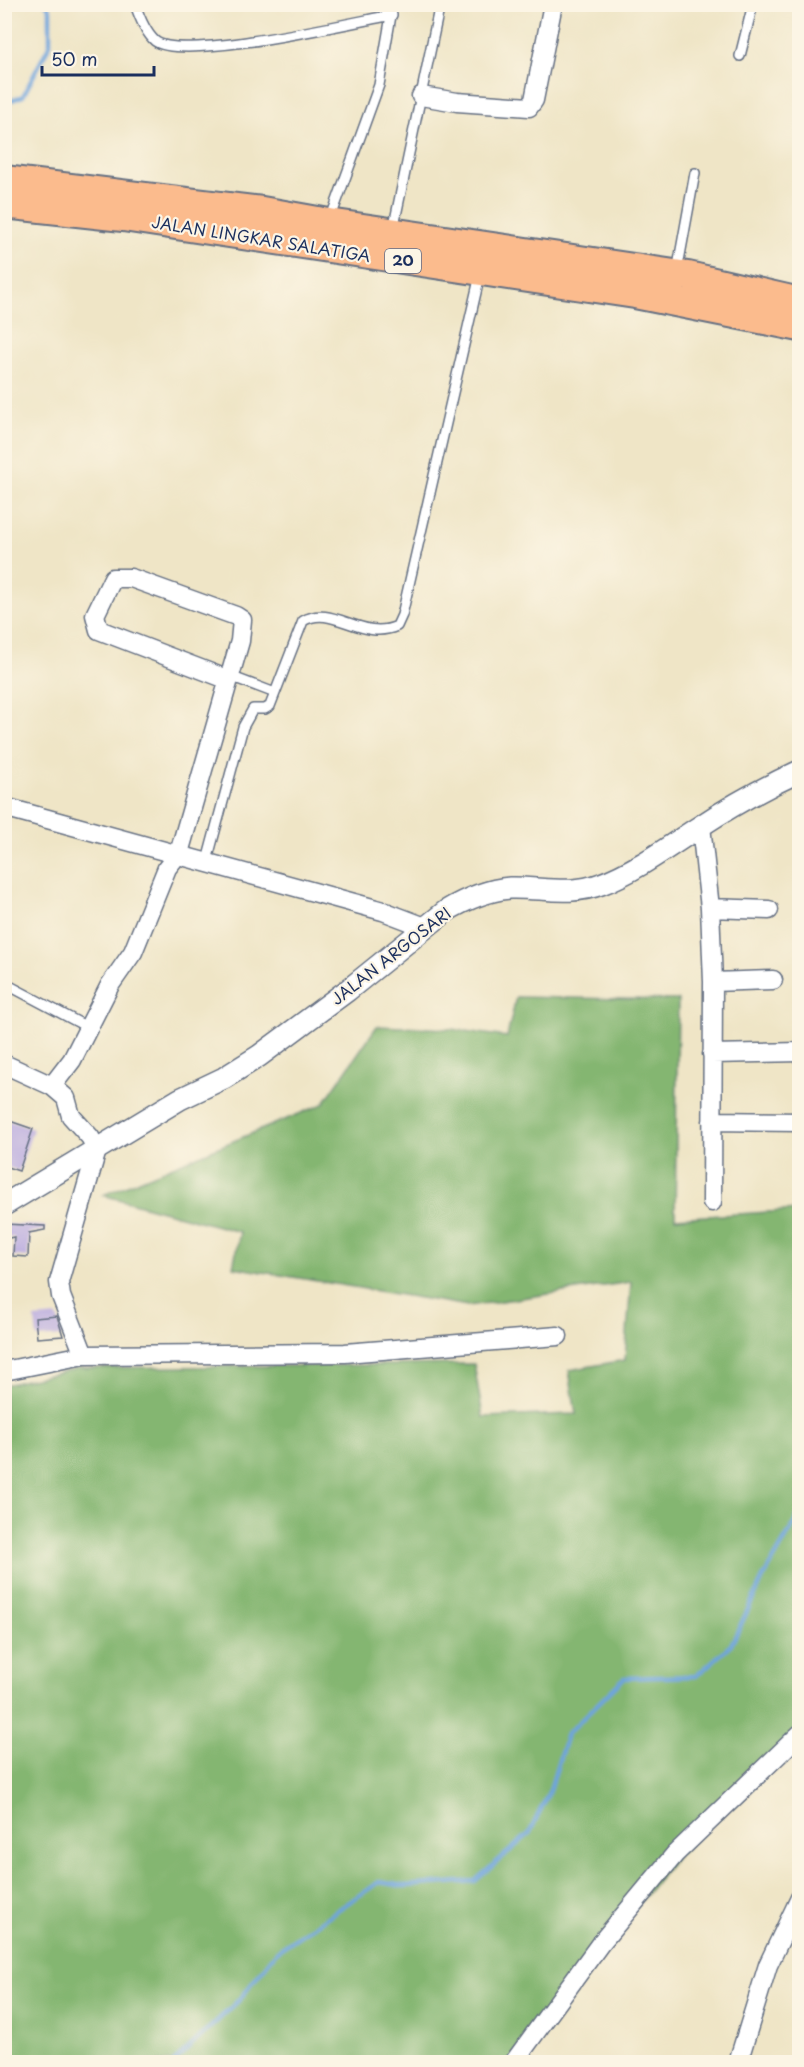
<svg xmlns="http://www.w3.org/2000/svg" width="804" height="2067" font-family="'Playpen Sans',sans-serif">
<style>
.forest{fill:#84b671;stroke:#507268;stroke-width:1.5}
.lines{fill:none;stroke-linecap:round;stroke-linejoin:round}
.stream{stroke:#6ea4dc;stroke-width:4.5}
.building{fill:#b4a5df}
.service-casing{stroke:#656f82;stroke-width:12}
.minor-casing{stroke:#656f82;stroke-width:21}
.tertiary-casing{stroke:#656f82;stroke-width:24}
.trunk-casing{stroke:#656f82;stroke-width:32}
.service{stroke:#fff;stroke-width:9}
.minor{stroke:#fff;stroke-width:18}
.tertiary{stroke:#fff;stroke-width:21}
.trunk{stroke:#fbbb8d;stroke-width:28}
.labels{text-anchor:middle;stroke-width:4.5;stroke-linejoin:round;paint-order:stroke}
.shield{fill:#fcf5e5;stroke:#5e6a86;stroke-width:1.5}
.shield-label{font-size:15px;font-weight:bold;fill:#1b2f5e}
.street-label{font-size:16px;fill:#1b2f5e;stroke:#fcf5e5}
</style>
<rect width="100%" height="100%" fill="#fcf5e5"/>
<filter id="ink" filterUnits="userSpaceOnUse"><feTurbulence type="fractalNoise" baseFrequency=".0167" numOctaves="2"/><feDisplacementMap in="SourceGraphic" scale="12" xChannelSelector="R" yChannelSelector="G"/><feConvolveMatrix kernelMatrix="1 2 1 2 8 2 1 2 1" color-interpolation-filters="sRGB"/></filter>
<filter id="wash" filterUnits="userSpaceOnUse"><feTurbulence type="fractalNoise" baseFrequency=".008" numOctaves="4" result="noise"/><feDisplacementMap in="SourceGraphic" scale="24" xChannelSelector="R" yChannelSelector="G"/><feGaussianBlur stdDeviation="1.35" result="paint"/><feColorMatrix in="noise" values="0 0 0 0 0 0 0 0 0 0 0 0 0 0 0 0 0 1.4 0 .05"/><feComposite in="paint" operator="in"/></filter>
<g filter="url(#wash)">
<rect width="100%" height="100%" fill="#efe5c6"/>
<path class="forest" d="M516,997l162,3 -3,218 124,-8v532l-123,115 -162,205h-509l-1,-677 75,-17 395,-4 9,53 93,-3 -7,-44 56,-10 6,-78 -163,24 -235,-39 7,-35 -137,-37 220,-91 54,-78 74,3 56,8z"/>
<g class="lines">
<path class="stream" d="M4,103l19,-7 27,-52v-34l-4,-6
M174,2062l66,-63 37,-48 102,-69 25,4 71,-5 54,-47 21,-44 17,-56 57,-56 72,-2 35,-31 32,-67 37,-64"/>
</g>
<g id="blocks">
<path class="building" d="M4,1119l29,10 -14,42 -15,-5z
M4,1224l41,2v4l-16,3 -1,24 -15,-1 1,-19 -10,2z
M57,1316l6,20 -26,2 -2,-20z"/>
</g>
</g>
<g filter="url(#ink)">
<use href="#blocks" fill-opacity="0" stroke="#656f82" stroke-width="1.5"/>
<g class="lines">
<defs>
<path id="service" d="M135,4c4,12 10,28 20,37 27,21 198,-19 237,-26
M740,56l13,-52
M330,220l49,-135 14,-81
M393,230l47,-226
M677,272l18,-99
M230,676l45,17
M207,861l36,-134 10,-18h12l5,-3 33,-85c29,-18 59,21 94,5l5,-11 78,-340
M4,983l85,45"/>
<path id="minor" d="M421,96l36,6 72,5 5,-7 19,-96
M4,807l379,104 42,16
M701,826l9,82 3,74 -1,220
M710,908l59,2
M713,982l60,-2
M712,1054l88,-2
M4,1064l48,22 14,12 5,18 19,21 7,13 -38,132 2,14 23,59
M52,1086l20,-26 38,-75 23,-33 34,-84 12,-15 61,-212 2,-21 -6,-4 -105,-38h-18l-18,37 4,15 130,50
M712,1121l88,1
M4,1371l80,-16 261,-2 213,-17
M514,2062l86,-118 75,-90 125,-120
M738,2062l30,-97 32,-67"/>
<path id="tertiary" d="M4,1205l176,-106 44,-21 35,-22 89,-66 98,-79c20,-12 41,-21 64,-23 31,-1 60,8 91,-4 35,-13 67,-37 98,-57 32,-21 66,-40 101,-56"/>
<path id="trunk" d="M4,180l258,31 67,12 359,53 112,26
M4,204l119,13 512,77 165,33"/>
</defs>
<use href="#service" class="service-casing"/>
<use href="#minor" class="minor-casing"/>
<use href="#tertiary" class="tertiary-casing"/>
<use href="#trunk" class="trunk-casing"/>
<use href="#service" class="service"/>
<use href="#minor" class="minor"/>
<use href="#tertiary" class="tertiary"/>
<use href="#trunk" class="trunk"/>
</g>
</g>
<g class="labels">
<rect class="shield" x="385" y="249" width="36" height="24" rx="4.5"/>
<g class="shield-label">
<text x="403" y="266">20</text>
</g>
<g class="street-label">
<text transform="translate(261 239) rotate(9)" y="6">JALAN LINGKAR SALATIGA</text>
<text transform="translate(391 956) rotate(-38)" y="6">JALAN ARGOSARI</text>
</g>
</g>
<rect width="804" height="2067" fill="none" stroke="#fcf5e5" stroke-width="24"/>
<path d="M42 66v9h112v-9" fill="none" stroke="#1b2f5e" stroke-width="3"/>
<text x="51" y="66" font-size="18" fill="#1b2f5e" stroke="#fcf5e5" stroke-width="4.5" paint-order="stroke">50 m</text>
</svg>
